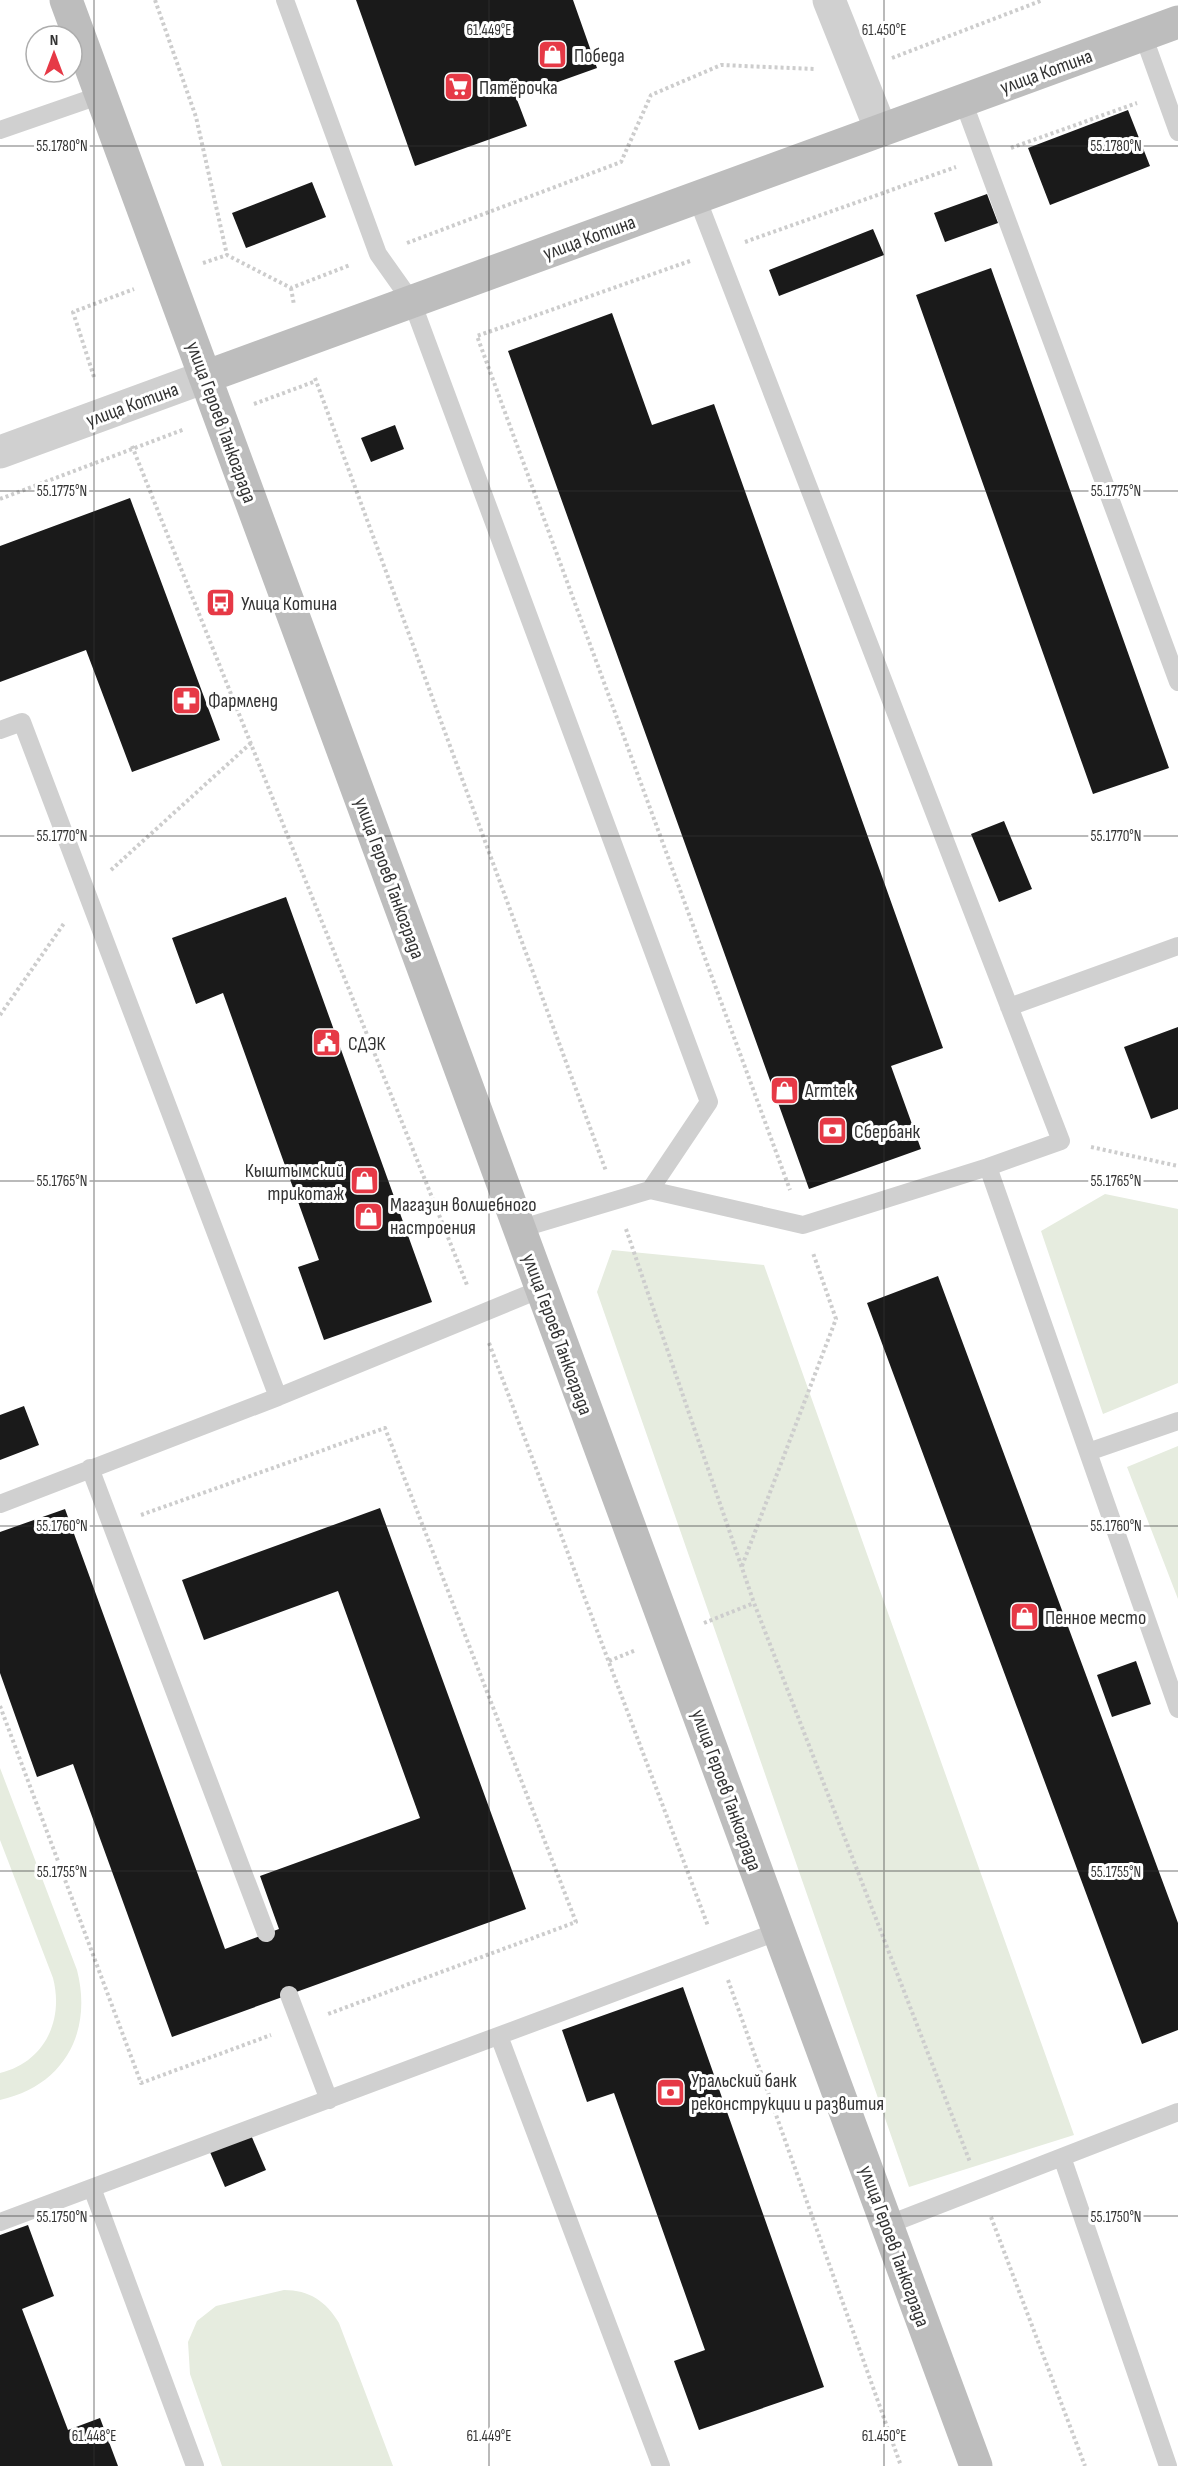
<svg xmlns="http://www.w3.org/2000/svg" width="1178" height="2466" font-family="'Sofia Sans Condensed',sans-serif">
<style>
.green{fill:#e6ecdf}
.building{fill:#1a1a1a}
.lines{fill:none;stroke-linecap:round;stroke-linejoin:round}
.path{stroke:#cdcdcd;stroke-width:4;stroke-dasharray:3 3;stroke-linecap:butt}
.lane{stroke:#d0d0d0;stroke-width:18}
.street{stroke:#d0d0d0;stroke-width:33}
.secondary{stroke:#bdbdbd;stroke-width:33}
.ticks{fill:none;stroke:#333;stroke-width:1.5;stroke-opacity:0.45}
.labels{text-anchor:middle;stroke-width:6;stroke-linejoin:round;paint-order:stroke}
.poi-label{font-size:20px;fill:#333;stroke:#fff;text-anchor:start}
.street-label{font-size:20px;fill:#333;stroke:#fff}
.ticks-label{font-size:15px;text-anchor:middle;fill:#333;stroke:#fff;stroke-width:6;stroke-linejoin:round;paint-order:stroke}
</style>
<rect width="100%" height="100%" fill="#fff"/>
<path class="green" d="M1105,1194l73,15v174l-75,31 -62,-183z
M612,1250l152,15 310,870 -165,52 -312,-895z
M1178,1446v153l-51,-132z
M0,1768l77,202c16,62 -13,116 -77,130v-27c45,-11 64,-53 53,-95l-53,-138z
M284,2290c25,0 42,11 55,33l54,143h-171l-32,-92 -2,-32 9,-21 19,-15z"/>
<path class="building" d="M356,0h217l24,68 -81,29 11,29 -112,40z
M1128,110l22,56 -100,39 -22,-57z
M312,182l14,35 -80,31 -14,-35z
M987,194l11,29 -53,19 -11,-29z
M873,229l11,26 -105,41 -10,-26z
M991,268l178,500 -76,26 -177,-499z
M612,313l40,112 62,-21 229,644 -52,18 30,83 -112,40 -301,-838z
M395,425l9,24 -33,13 -10,-24z
M130,498l90,242 -88,32 -46,-122 -86,32v-136z
M1004,821l28,68 -33,13 -28,-68z
M286,897l146,405 -108,38 -26,-73 21,-7 -96,-267 -27,11 -24,-66z
M1178,1027v82l-27,10 -27,-72z
M938,1276l240,647v107l-36,14 -275,-741z
M24,1406l15,39 -39,15v-45z
M380,1508l146,401 -354,128 -99,-273 -36,13 -37,-104v-141l65,-23 160,440 54,-20 -19,-53 160,-58 -82,-227 -134,49 -22,-60z
M1136,1661l15,43 -39,13 -15,-42z
M683,1987l141,400 -125,43 -25,-69 31,-11 -91,-257 -27,9 -25,-72z
M251,2135l15,35 -41,17 -15,-35z
M28,2225l26,71 -32,13 46,121 32,-12 18,48h-118v-231z"/>
<g class="lines">
<path class="path" d="M155,0l41,117 31,138
M892,58l151,-58
M1011,148l126,-45
M745,242l211,-75
M407,243l214,-81 30,-67 70,-30 94,4
M690,261l-213,75 313,854
M203,263l24,-8 64,33 59,-23
M291,288l3,17
M94,377l-21,-65 61,-23
M315,378l291,793
M254,404l62,-23
M132,446l335,839
M0,499l185,-70
M111,870l140,-127
M0,1015l65,-93
M1091,1147l87,19
M626,1229l128,374 216,559
M489,1343l219,583
M141,1515l244,-87 191,494 -248,92
M742,1566l94,-247 -23,-66
M704,1623l50,-20
M609,1661l27,-11
M0,1706l141,377 130,-48
M728,1980l173,486
M991,2217l94,249"/>
<path class="lane" d="M285,0l93,254 34,48 297,800 -59,88
M1143,35l35,97
M963,101l215,581
M0,130l101,-35
M0,730l22,-8 256,675
M1009,1007l169,-61
M988,1167l190,542
M519,1229l131,-39 153,35 185,-58 73,-26 -364,-943
M1088,1452l90,-31
M90,1468l176,465
M0,1504l278,-107 263,-108
M289,1995l40,105
M499,2036l162,430
M1062,2157l106,309
M92,2188l103,278
M0,2222l779,-291
M887,2225l291,-113"/>
<path class="street" d="M829,0l52,130
M0,452l205,-75"/>
<path class="secondary" d="M66,0l910,2466
M205,377l973,-355"/>
</g>
<path class="ticks" d="M94,0v2466M489,0v2466M884,0v2466M0,146h1178M0,491h1178M0,836h1178M0,1181h1178M0,1526h1178M0,1871h1178M0,2216h1178"/>
<defs>
<symbol id="shop-square" viewBox="-11 -11 22 22"><rect x="-9" y="-9" width="18" height="18" rx="4" fill="#e63946" stroke="#fff"/><path d="M-5-2.5h2.3a2.7 3.5 0 0 1 5.4 0H5L5.5 6h-11ZM-1.5-2.5h3a1.5 2.3 0 0 0-3 0Z" fill="#fff"/></symbol>
<symbol id="supermarket-square" viewBox="-11 -11 22 22"><rect x="-9" y="-9" width="18" height="18" rx="4" fill="#e63946" stroke="#fff"/><path d="M-6-5.5h2.5l.6 2H6L4.5 2H-2.5L-4.4-4H-6ZM-1.5 3.2a1.3 1.3 0 1 0 .1 0ZM3 3.2a1.3 1.3 0 1 0 .1 0Z" fill="#fff"/></symbol>
<symbol id="bus-square" viewBox="-11 -11 22 22"><rect x="-9" y="-9" width="18" height="18" rx="4" fill="#e63946" stroke="#fff"/><path d="M-5-6H5V4H4V6H2V4H-2V6H-4V4H-5ZM-3.5-4V0h7V-4ZM-3.5 1.2v1.5H-2V1.2ZM2 1.2v1.5H3.5V1.2Z" fill="#fff"/></symbol>
<symbol id="pharmacy-square" viewBox="-11 -11 22 22"><rect x="-9" y="-9" width="18" height="18" rx="4" fill="#e63946" stroke="#fff"/><path d="M-2-6h4v4h4v4h-4v4h-4v-4h-4v-4h4Z" fill="#fff"/></symbol>
<symbol id="civic-square" viewBox="-11 -11 22 22"><rect x="-9" y="-9" width="18" height="18" rx="4" fill="#e63946" stroke="#fff"/><path d="M-.6-6.5H3V-4.5H.6V-3L4-1V1h2V6H-6V1h2V-1L-.6-3ZM-1.2 2.5V6h2.4V2.5Z" fill="#fff"/></symbol>
<symbol id="bank-square" viewBox="-11 -11 22 22"><rect x="-9" y="-9" width="18" height="18" rx="4" fill="#e63946" stroke="#fff"/><path d="M-6-4H6V4H-6ZM0-2.3a2.3 2.3 0 1 0 0 4.6a2.3 2.3 0 1 0 0-4.6Z" fill="#fff"/></symbol>
</defs>
<g fill-rule="evenodd">
<use href="#shop-square" x="536" y="38" width="33" height="33"/>
<use href="#supermarket-square" x="442" y="70" width="33" height="33"/>
<use href="#bus-square" x="204" y="586" width="33" height="33"/>
<use href="#pharmacy-square" x="170" y="684" width="33" height="33"/>
<use href="#civic-square" x="310" y="1026" width="33" height="33"/>
<use href="#shop-square" x="768" y="1074" width="33" height="33"/>
<use href="#bank-square" x="816" y="1114" width="33" height="33"/>
<use href="#shop-square" x="348" y="1164" width="33" height="33"/>
<use href="#shop-square" x="352" y="1200" width="33" height="33"/>
<use href="#shop-square" x="1008" y="1600" width="33" height="33"/>
<use href="#bank-square" x="654" y="2076" width="33" height="33"/>
</g>
<g class="labels">
<g class="poi-label">
<text x="574" y="62">Победа</text>
<text x="479" y="94">Пятёрочка</text>
<text x="241" y="610">Улица Котина</text>
<text x="208" y="707">Фармленд</text>
<text x="348" y="1050">СДЭК</text>
<text x="805" y="1097">Armtek</text>
<text x="854" y="1138">Сбербанк</text>
<text x="344" y="1177" text-anchor="end">Кыштымский<tspan x="344" dy="23">трикотаж</tspan></text>
<text x="390" y="1211">Магазин волшебного<tspan x="390" dy="23">настроения</tspan></text>
<text x="1045" y="1624">Пенное место</text>
<text x="691" y="2087">Уральский банк<tspan x="691" dy="23">реконструкции и развития</tspan></text>
</g>
<g class="street-label">
<text transform="translate(1046 71) rotate(-20)" y="7">улица Котина</text>
<text transform="translate(589 237) rotate(-20)" y="7">улица Котина</text>
<text transform="translate(132 404) rotate(-20)" y="7">улица Котина</text>
<text transform="translate(222 422) rotate(70)" y="7">улица Героев Танкограда</text>
<text transform="translate(390 878) rotate(70)" y="7">улица Героев Танкограда</text>
<text transform="translate(558 1334) rotate(70)" y="7">улица Героев Танкограда</text>
<text transform="translate(727 1790) rotate(70)" y="7">улица Героев Танкограда</text>
<text transform="translate(895 2246) rotate(70)" y="7">улица Героев Танкограда</text>
</g>
</g>
<g class="ticks-label">
<text x="489" y="35">61.449°E</text>
<text x="884" y="35">61.450°E</text>
<text x="62" y="151">55.1780°N</text>
<text x="1116" y="151">55.1780°N</text>
<text x="62" y="496">55.1775°N</text>
<text x="1116" y="496">55.1775°N</text>
<text x="62" y="841">55.1770°N</text>
<text x="1116" y="841">55.1770°N</text>
<text x="62" y="1186">55.1765°N</text>
<text x="1116" y="1186">55.1765°N</text>
<text x="62" y="1531">55.1760°N</text>
<text x="1116" y="1531">55.1760°N</text>
<text x="62" y="1877">55.1755°N</text>
<text x="1116" y="1877">55.1755°N</text>
<text x="62" y="2222">55.1750°N</text>
<text x="1116" y="2222">55.1750°N</text>
<text x="94" y="2441">61.448°E</text>
<text x="489" y="2441">61.449°E</text>
<text x="884" y="2441">61.450°E</text>
</g>
<g transform="translate(54 54)"><circle r="28" fill="#ffffff" stroke="#adadad" stroke-width="1.5"/>
<path d="M0-4.5L10 22L0 15L-10 22Z" fill="#e63946"/>
<text y="-9" font-size="16" font-weight="bold" text-anchor="middle" fill="#333333">N</text>
</g>
</svg>
